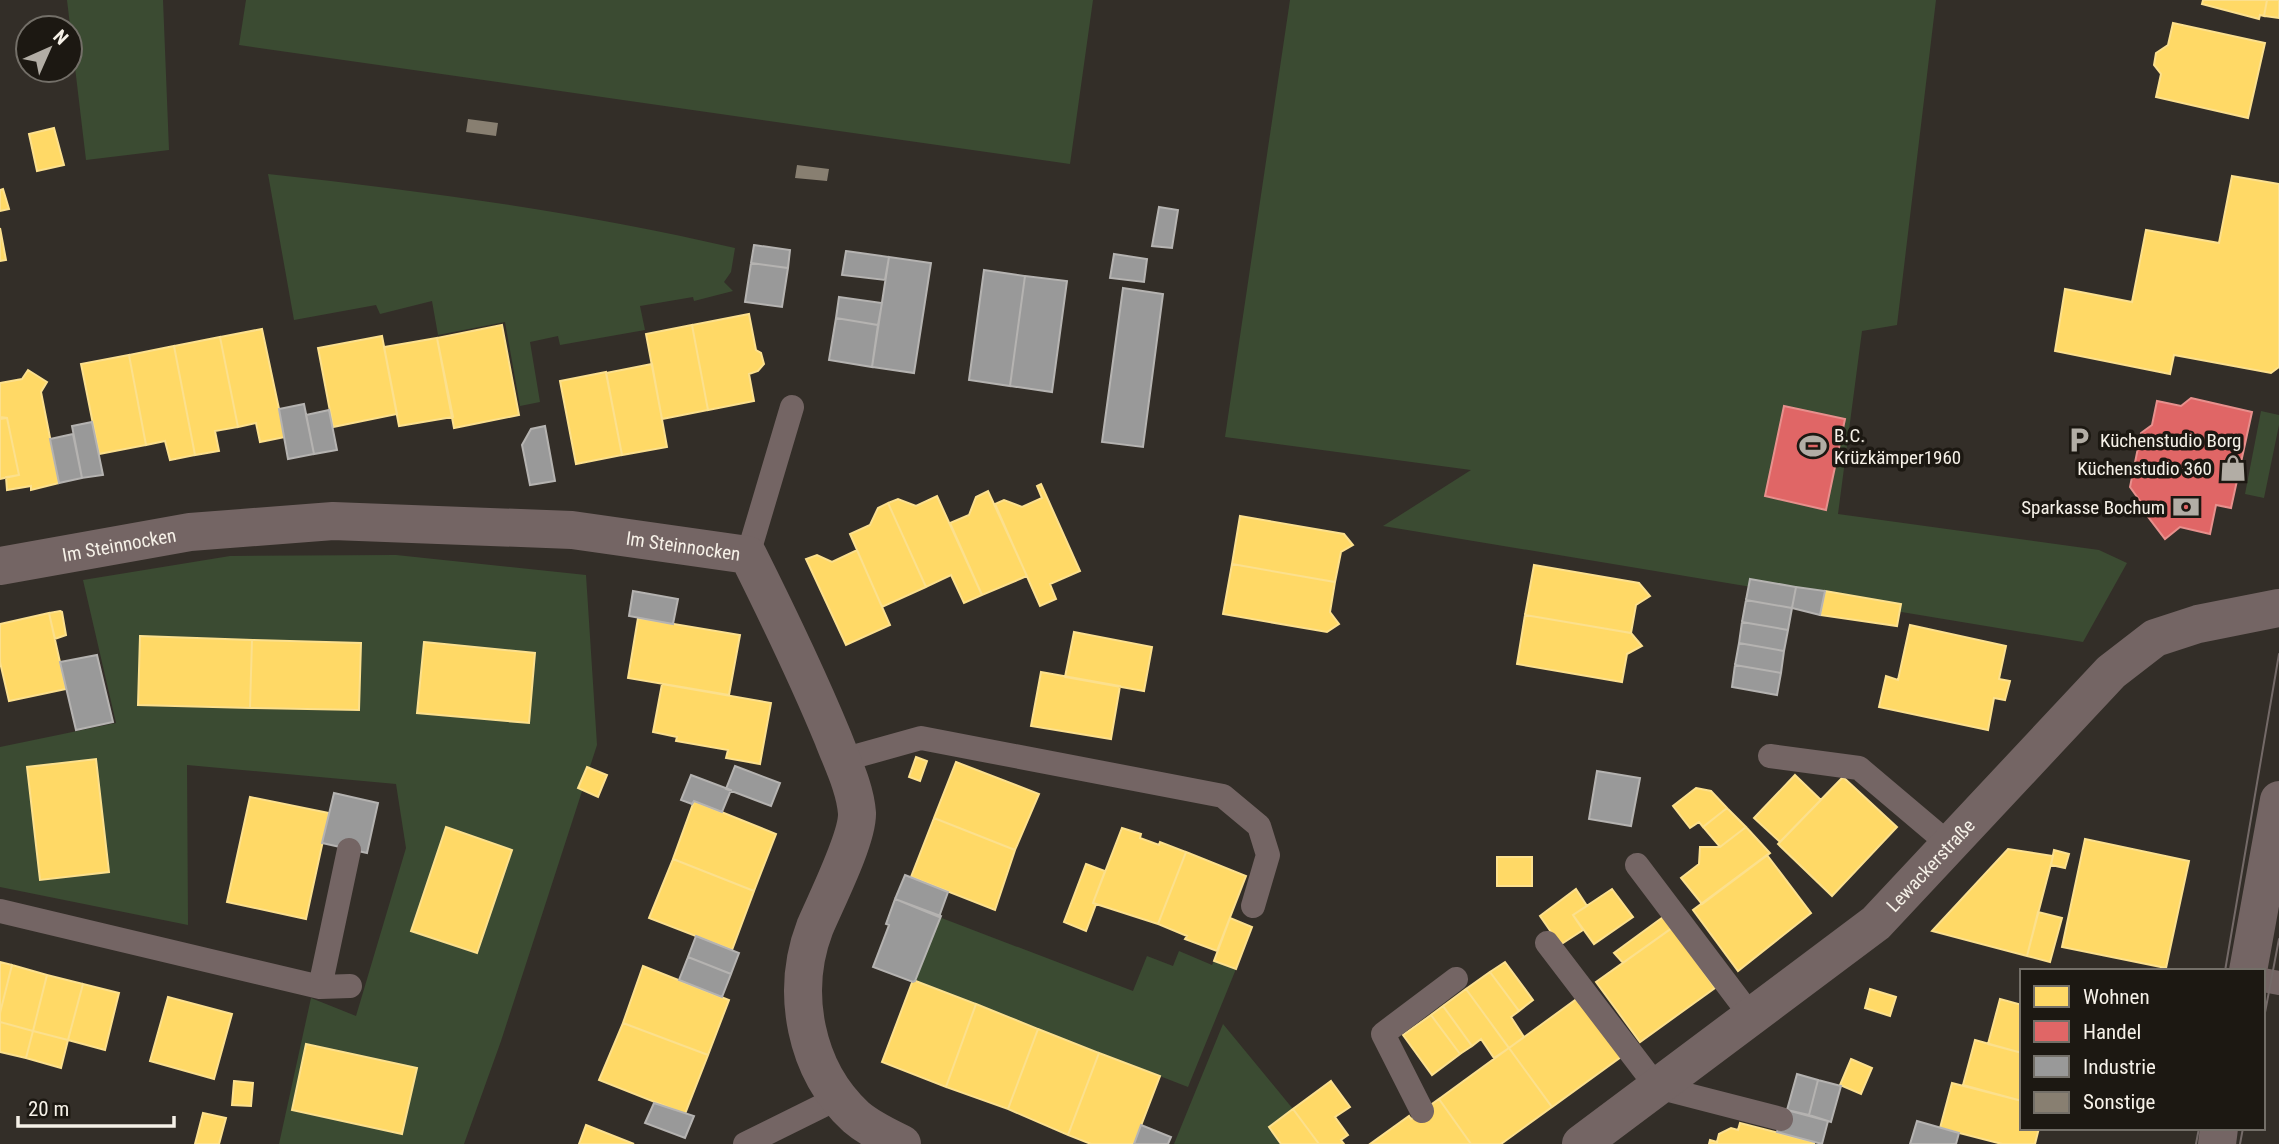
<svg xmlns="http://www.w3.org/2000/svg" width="2279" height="1144" font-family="'Roboto Condensed',sans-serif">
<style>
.green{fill:#3b4b32}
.homes{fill:#ffd966;stroke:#fce08d;stroke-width:2}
.shops{fill:#e06666;stroke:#e7908d;stroke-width:2}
.industry{fill:#999;stroke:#b5b3b1;stroke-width:2}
.building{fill:#887f71}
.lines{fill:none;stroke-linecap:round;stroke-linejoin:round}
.service{stroke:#746564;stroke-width:24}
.minor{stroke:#746564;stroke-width:38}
.tertiary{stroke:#746564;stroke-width:38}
.tram{stroke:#746a68;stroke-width:2}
.labels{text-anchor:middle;stroke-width:7;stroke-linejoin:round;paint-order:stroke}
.poi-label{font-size:19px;fill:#f6f1e8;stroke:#1c1812;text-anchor:start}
.street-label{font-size:19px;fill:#f6f1e8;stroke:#1c1812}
</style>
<rect width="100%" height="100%" fill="#332e28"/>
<path class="green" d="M67,0h96l6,150 -83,10z
M246,0h847l-23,164 -831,-119z
M1290,0h646l-39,325 -35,6 -24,183 261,36 28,13 -44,79 -700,-116 88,-56 -246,-33z
M268,174c157,17 313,38 467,74l-4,24 -7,10 9,9 -39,10 -1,-4 -53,9 5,24 -85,15 -2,-9 -28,6 10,60 -20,4 -15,-84 -67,13 -6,-34 -52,13 -4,-9 -82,15z
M2261,411l18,4v10l-15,73 -19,-4z
M396,555l190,20 11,170 -96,296 -37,103h-185l32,-146 45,18 50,-168 -10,-64 -209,-19 1,160 -188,-38v-140l116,-24 -33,-143 147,-24z
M939,917l194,74 14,-35 26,10 6,-15 33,14 2,-4 22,8 -48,118 -273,-106z
M1223,1024l70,85 -24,18 12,17h-107z"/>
<path class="homes" d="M2203,0h64l-3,16 -4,-1 -1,4 -57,-15z
M2267,0h12v18l-15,-2z
M2173,23l92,20 -17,75 -92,-21 5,-23 -7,-9 2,-12 12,-8z
M54,128l10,37 -27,6 -8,-37z
M2232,176l47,8v183l-8,6 -97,-18 -4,19 -115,-23 10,-62 67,13 14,-72 73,13z
M3,189l6,20 -9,2v-21z
M0,228l6,32 -6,1z
M749,314l7,36 5,3 3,11 -6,7 -9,3 5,27 -46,9 -16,-85z
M502,325l17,90 -65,13 -17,-90z
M692,325l16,85 -46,9 -16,-85z
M262,329l23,108 -25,5 -4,-19 -18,4 -18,-90z
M382,336l15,78 -64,13 -15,-79z
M220,337l18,90 -23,4 4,20 -24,4 -21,-109z
M437,338l16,79 -54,9 -15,-79z
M174,346l21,109 -25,5 -5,-19 -19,4 -17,-90z
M129,355l17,90 -47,9 -18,-90z
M652,364l15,83 -45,8 -16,-82z
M28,370l19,12 -6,10 18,91 -28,7v-4l-24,4 -1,-13 13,-2 -12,-57 -7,-1v-34l22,-4z
M606,372l16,83 -46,9 -16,-83z
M7,418l12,57 -19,4v-60z
M1041,484l39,87 -30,13 6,15 -16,7 -45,-102 9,-4 18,7 20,-9 -5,-12z
M988,491l39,85 -45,19 -32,-72 19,-8 7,-18z
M937,496l45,99 -18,8 -13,-28 -25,12 -38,-84 10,-4 18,7z
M888,503l38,84 -44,20 -32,-73 20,-9 8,-17z
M1240,516l104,18 9,11 -12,7 -6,30 -103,-18z
M857,550l33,75 -44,20 -40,-86 11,-4 15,7z
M1232,564l103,18 -5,30 9,12 -12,8 -104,-18z
M1534,565l105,18 11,13 -14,9 -5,28 -106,-18z
M1825,591l76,13 -4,22 -77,-11z
M60,611l2,1 4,23 -11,4 -6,-26z
M49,613l17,76 -57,12 -9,-39v-38z
M1525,615l106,18 11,13 -15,8 -5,28 -105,-18z
M638,618l102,17 -11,60 -101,-17z
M1910,625l96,21 -7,33 11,2 -5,19 -11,-2 -6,32 -109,-23 7,-31 12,4z
M1074,632l78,15 -8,44 -79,-14z
M140,636l112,4 -2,68 -112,-3z
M252,640l109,3 -2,67 -109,-2z
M424,642l111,11 -6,70 -112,-10z
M1041,672l79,14 -9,53 -80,-13z
M662,684l109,19 -11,61 -34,-6 2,-8 -52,-9 1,-4 -24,-5z
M916,757l11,4 -7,20 -11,-4z
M96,759l13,113 -69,8 -13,-113z
M956,762l83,32 -24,56 -81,-32z
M587,767l20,8 -9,22 -20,-9z
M1795,775l26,25 -41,42 -26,-24z
M1843,777l54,50 -65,69 -54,-52z
M1696,788l15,3 16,17 -24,19 -4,-5 -9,6 -17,-22z
M250,797l79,16 -23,106 -79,-17z
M694,801l82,33 -22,57 -81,-32z
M1727,808l19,19 -26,20 -17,-20z
M934,818l81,32 -20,60 -84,-33z
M446,827l66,23 -35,103 -66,-22z
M1746,827l24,26 -68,51 -21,-26 18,-14 1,-17h20z
M1122,828l19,6 -1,4 19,7 1,-3 26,10 -28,72 -65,-21z
M2085,839l104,22 -23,107 -104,-21z
M2008,849l45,7 -26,100 -95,-25z
M2054,850l15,4 -4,14 -14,-3z
M1186,852l60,24 -29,75 -32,-12 2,-3 -29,-12z
M1767,855l44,58 -73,58 -45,-61z
M1497,857h35v29h-35z
M673,859l81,32 -22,59 -83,-32z
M1086,864l19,7 -12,32 3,1 -10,27 -22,-9z
M1576,889l11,17 -14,9 10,15 -23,15 -20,-29z
M1612,889l21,28 -39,27 -21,-29z
M2038,912l24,6 -12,44 -23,-6z
M1663,917l9,11 -49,35 -9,-10z
M1230,918l22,9 -16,42 -22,-8z
M1672,928l43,60 -75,54 -44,-60z
M0,962l12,3 -12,48z
M1505,962l28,38 -14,11 -29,-39z
M12,965l35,10 -14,56 -33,-9v-9z
M643,966l86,34 -21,55 -85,-32z
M1490,972l29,39 -8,6 13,20 -15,11 -43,-59z
M47,975l36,9 -15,56 -35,-9z
M913,980l63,24 -30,83 -64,-25z
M83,984l36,9 -14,57 -37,-10z
M1466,989l43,59 -15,10 -13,-19 -9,7 -29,-40z
M1870,989l26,8 -6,19 -25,-8z
M168,997l64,17 -18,65 -64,-18z
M1578,998l43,59 -69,50 -43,-59z
M2000,999l22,6v48l-34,-9z
M976,1004l62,25 -30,80 -62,-22z
M1443,1006l29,40 -12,8 -29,-39z
M1431,1015l29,39 -28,21 -29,-40z
M0,1022l33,9 -7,27 -26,-6z
M623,1023l85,32 -23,59 -86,-34z
M1038,1029l61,24 -31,82 -60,-26z
M33,1031l35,9 -7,28 -35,-10z
M1975,1040l47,13v48l-59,-16z
M306,1044l111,24 -15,66 -110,-24z
M1509,1048l43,59 -51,37h-30l-32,-45z
M1099,1053l61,23 -26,68h-43l-23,-9z
M1851,1059l21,9 -11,26 -21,-9z
M234,1081l19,2 -2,23 -19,-1z
M1331,1081l19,26 -15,10 13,18 -7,5 3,4h-25l-26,-35z
M1952,1083l70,18v27h17l-4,16h-33l-62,-16z
M1439,1099l32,45h-101l39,-28 2,3z
M1293,1109l26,35h-38l-12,-17z
M203,1113l23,5 -7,26h-24z
M1740,1123l74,19v2h-105l1,-4 7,2 2,-8 12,-6 7,2z
M586,1125l48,19h-55z"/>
<path class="shops" d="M2191,398l61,14 -21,96 -15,-3 -6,29 -30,-7 -15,12 -26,-34 1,-4 -10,-14 11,-54 11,-8 5,-24 24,5z
M1784,406l61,13 -19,91 -61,-14z"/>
<path class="industry" d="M1159,207l19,3 -6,38 -20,-2z
M754,245l36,5 -2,18 -37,-5z
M846,251l43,6 -4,23 -43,-5z
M1114,254l33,5 -3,23 -34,-4z
M889,257l42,6 -17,110 -42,-6z
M751,263l37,5 -6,39 -37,-5z
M984,270l41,6 -15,110 -41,-6z
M1025,276l42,5 -15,111 -42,-6z
M1123,288l40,6 -20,153 -41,-5z
M839,297l43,6 -4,22 -42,-7z
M836,318l42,7 -6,42 -43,-7z
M304,404l10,50 -26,5 -9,-50z
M329,410l8,40 -23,4 -8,-39z
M92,422l11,53 -21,3 -10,-52z
M545,426l10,55 -25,4 -8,-40 9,-16z
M73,434l9,44 -23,5 -9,-44z
M1750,579l46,8 -4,21 -46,-8z
M1796,587l29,4 -5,24 -28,-7z
M633,591l45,8 -5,25 -44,-8z
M1746,600l46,8 -4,22 -46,-8z
M1742,622l46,8 -4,21 -45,-8z
M1739,643l45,8 -3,22 -46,-8z
M97,655l16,67 -37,8 -16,-68z
M1735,665l46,8 -4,22 -45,-8z
M735,766l45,17 -9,23 -45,-17z
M1597,771l43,7 -9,48 -42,-7z
M691,775l40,15 -9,22 -28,-11 -2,3 -11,-4z
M334,793l44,10 -11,50 -45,-10z
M905,875l43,17 -9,25 -44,-18z
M895,899l46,17 -26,65 -2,1 -40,-15 16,-42 -3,-1z
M696,936l43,17 -8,21 -43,-17z
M688,957l43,17 -9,23 -43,-17z
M1797,1074l21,6 -9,35 -22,-5z
M1818,1080l23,6 -10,36 -22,-7z
M654,1103l40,13 -9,22 -40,-15z
M1783,1109l45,12 -6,23 -45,-12z
M1917,1121l42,12 -3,11h-46z
M1141,1125l30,12 -3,7h-34z"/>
<path class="building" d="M468,119l30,4 -2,13 -30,-4z
M797,165l32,4 -2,12 -32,-3z"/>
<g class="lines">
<path class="service" d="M748,555l44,-148
M1770,756l89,12 91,77
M842,760l79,-22 302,58 36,30 9,29 -15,51
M1637,865l114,151
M0,911l320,76 30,-1
M1547,943l110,144 124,32
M2263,980l16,3
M320,987l29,-137
M1422,1111l-39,-77 73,-55
M745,1144l93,-46"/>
<g class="minor">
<path id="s1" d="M0,566l190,-34 143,-11 239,9 176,25c30,60 59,120 85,183 9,24 22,49 24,75 1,25 -31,88 -42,114 -25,65 -10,143 41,190 14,12 30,19 46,27"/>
<path id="s2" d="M1581,1144l295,-221 235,-251 44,-34 43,-14 81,-16"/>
</g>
<path class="tertiary" d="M2248,971l31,-171
M2217,1144l2,-16"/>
<path class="tram" d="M2225,971l54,-317
M2263,1023l16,-84
M2196,1144l3,-16
M2240,1144l3,-16"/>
</g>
<defs>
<symbol id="parking-bare" viewBox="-9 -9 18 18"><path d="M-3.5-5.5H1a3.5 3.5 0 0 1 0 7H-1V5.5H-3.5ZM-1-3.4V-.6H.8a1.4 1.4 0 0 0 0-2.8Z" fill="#b2ada5" stroke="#1c1812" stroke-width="2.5" paint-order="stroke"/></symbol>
<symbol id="stadium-bare" viewBox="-9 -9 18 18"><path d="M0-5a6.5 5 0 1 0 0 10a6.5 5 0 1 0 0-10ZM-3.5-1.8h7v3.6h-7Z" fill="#b2ada5" stroke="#1c1812" stroke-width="2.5" paint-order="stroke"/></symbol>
<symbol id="shop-bare" viewBox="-9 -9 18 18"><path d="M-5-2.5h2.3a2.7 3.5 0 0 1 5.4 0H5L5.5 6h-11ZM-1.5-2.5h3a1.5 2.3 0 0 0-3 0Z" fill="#b2ada5" stroke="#1c1812" stroke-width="2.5" paint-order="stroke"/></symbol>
<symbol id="bank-bare" viewBox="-9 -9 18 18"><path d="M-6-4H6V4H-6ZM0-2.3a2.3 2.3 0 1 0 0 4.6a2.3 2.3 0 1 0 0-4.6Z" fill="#b2ada5" stroke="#1c1812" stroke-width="2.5" paint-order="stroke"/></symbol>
</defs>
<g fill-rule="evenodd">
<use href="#parking-bare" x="2060" y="421" width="38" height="38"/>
<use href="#stadium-bare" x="1794" y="427" width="38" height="38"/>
<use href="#shop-bare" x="2214" y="449" width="38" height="38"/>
<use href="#bank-bare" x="2167" y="488" width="38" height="38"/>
</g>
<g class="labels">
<g class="poi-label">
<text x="1834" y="442">B.C.<tspan x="1834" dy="22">Krüzkämper1960</tspan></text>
<text x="2100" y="447">Küchenstudio Borg</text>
<text x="2212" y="475" text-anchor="end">Küchenstudio 360</text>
<text x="2165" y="514" text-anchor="end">Sparkasse Bochum</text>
</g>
<g class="street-label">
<text dy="7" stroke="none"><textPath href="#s1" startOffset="121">Im Steinnocken</textPath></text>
<text dy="7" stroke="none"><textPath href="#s1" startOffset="688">Im Steinnocken</textPath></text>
<text dy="7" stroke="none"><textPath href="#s2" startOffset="448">Lewackerstraße</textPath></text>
</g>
</g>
<rect x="2020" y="969" width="245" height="161" fill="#1c1812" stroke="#736f68" stroke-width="2"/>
<rect x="2034" y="986" width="35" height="21" fill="#ffd966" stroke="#736f68" stroke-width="2"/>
<text x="2083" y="1004" font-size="21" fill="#f6f1e8">Wohnen</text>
<rect x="2034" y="1021" width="35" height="21" fill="#e06666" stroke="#736f68" stroke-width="2"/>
<text x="2083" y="1039" font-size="21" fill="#f6f1e8">Handel</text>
<rect x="2034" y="1056" width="35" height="21" fill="#999999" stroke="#736f68" stroke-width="2"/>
<text x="2083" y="1074" font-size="21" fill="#f6f1e8">Industrie</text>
<rect x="2034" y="1092" width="35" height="21" fill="#887f71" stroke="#736f68" stroke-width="2"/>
<text x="2083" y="1109" font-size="21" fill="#f6f1e8">Sonstige</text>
<g transform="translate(49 49) rotate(45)"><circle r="33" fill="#1c1812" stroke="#736f68" stroke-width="2"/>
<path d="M0-5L12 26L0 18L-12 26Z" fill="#b2ada5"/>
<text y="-10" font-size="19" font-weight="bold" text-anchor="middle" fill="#f6f1e8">N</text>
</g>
<path d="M18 1116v10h156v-10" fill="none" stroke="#f6f1e8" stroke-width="3.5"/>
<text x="28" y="1116" font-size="21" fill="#f6f1e8" stroke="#1c1812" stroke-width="5" paint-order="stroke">20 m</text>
</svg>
